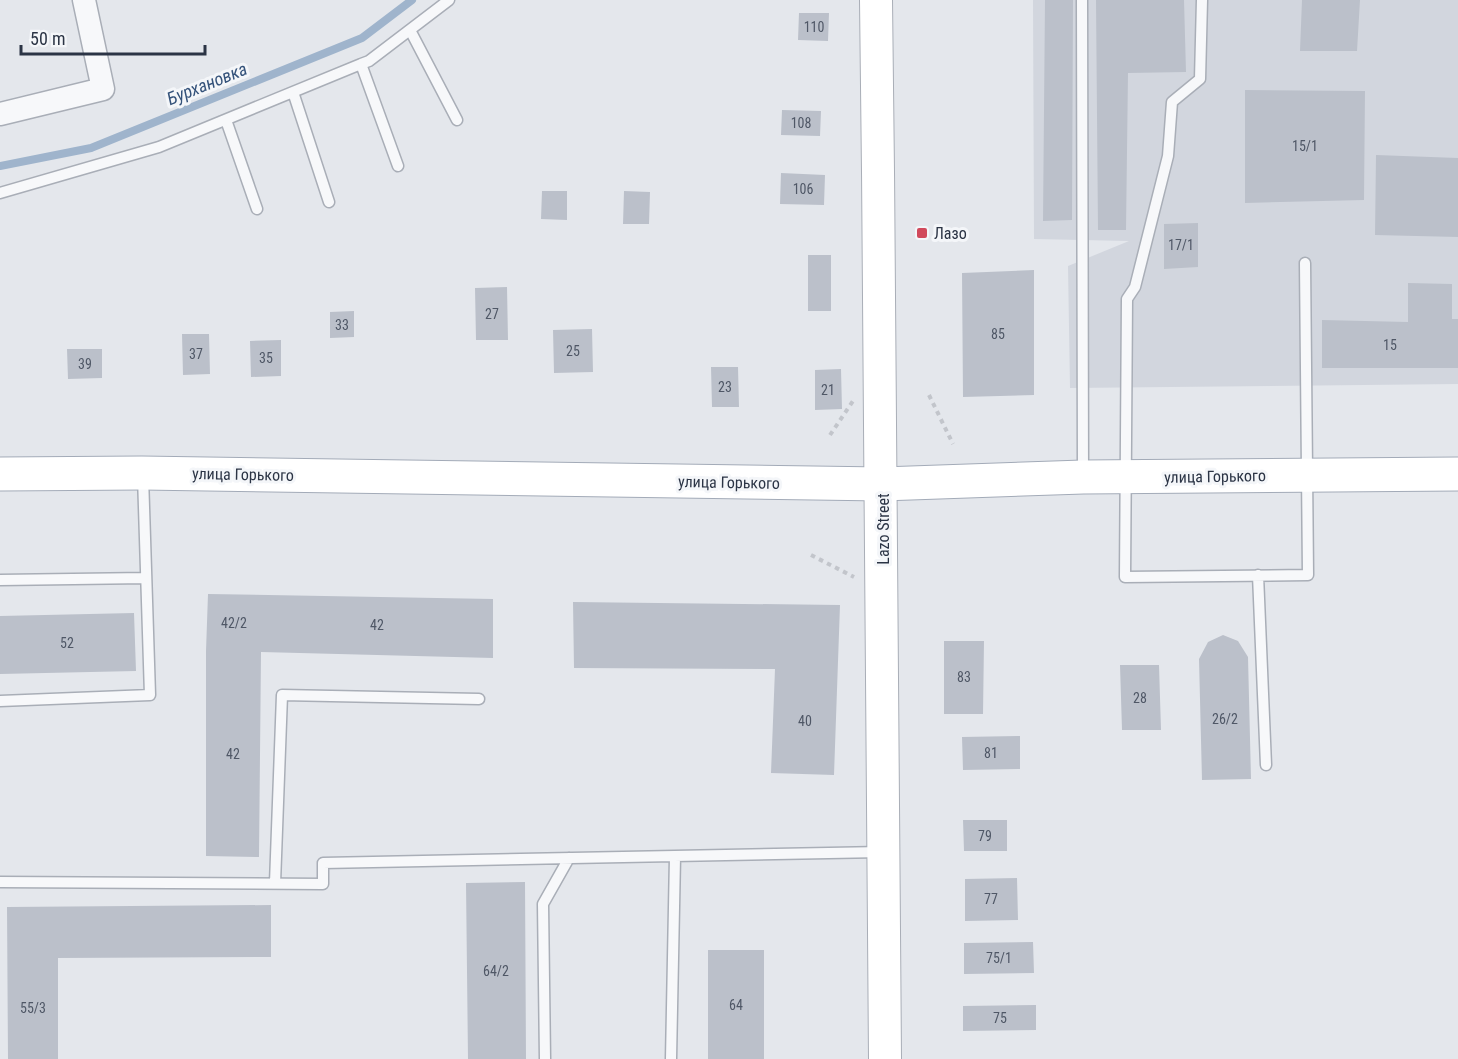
<svg xmlns="http://www.w3.org/2000/svg" width="1458" height="1059" font-family="'Roboto Condensed',sans-serif">
<style>
.built{fill:#d2d6de}
.lines{fill:none;stroke-linecap:round;stroke-linejoin:round}
.stream{stroke:#9fb4cc;stroke-width:8}
.building{fill:#bbc0ca}
.service-casing{stroke:#a9aeb7;stroke-width:13}
.minor-casing{stroke:#a9aeb7;stroke-width:25}
.secondary-casing{stroke:#a9aeb7;stroke-width:34}
.primary-casing{stroke:#a3abb8;stroke-width:35}
.path{stroke:#c2c5cb;stroke-width:4;stroke-dasharray:4.5 4.5;stroke-linecap:butt}
.service{stroke:#f7f8fa;stroke-width:10}
.minor{stroke:#f7f8fa;stroke-width:22}
.secondary{stroke:#fff;stroke-width:32}
.primary{stroke:#fff;stroke-width:33}
.poi-dot{fill:#d1495b;stroke:#f4f6f9;stroke-width:2}
.labels{text-anchor:middle;stroke-width:6;stroke-linejoin:round;paint-order:stroke}
.number-label{font-size:14px;fill:#4f5766}
.poi-label{font-size:16px;fill:#2b3445;stroke:#f4f6f9;text-anchor:start}
.street-label{font-size:16px;fill:#2b3445;stroke:#f4f6f9}
.water-label{font-size:18px;font-style:italic;fill:#34527a;stroke:#f4f6f9}
</style>
<rect width="100%" height="100%" fill="#e4e7ec"/>
<path class="built" d="M1033,0h425v384l-388,4 -2,-122 61,-25 -95,-2z"/>
<g class="lines">
<path class="stream" d="M0,166l91,-18 271,-110 50,-38"/>
</g>
<path class="building" d="M1045,0h28l-1,220 -29,1z
M1096,0h88l2,72 -58,1 -2,157h-28z
M1302,0h58l-3,51h-57z
M799,13h30l-1,28 -30,-1z
M1245,90l120,1 -1,109 -119,3z
M782,110l39,1 -1,25 -39,-1z
M1376,155l82,3v79l-83,-2z
M781,173l44,2 -1,30 -44,-1z
M542,191h25v29l-26,-1z
M624,191l26,1 -1,32h-26z
M1198,223v44l-34,2v-45z
M808,255h23v56h-23z
M1034,270v125l-71,2 -1,-124z
M1408,283l44,1v35h6v49h-136v-48l86,2z
M507,287l1,53h-32l-1,-52z
M354,311v26l-24,1v-26z
M592,329l1,43 -39,1 -1,-43z
M182,334h27l1,40 -27,1z
M281,340v36l-30,1 -1,-36z
M67,349h35v29l-34,1z
M711,367h27l1,40h-27z
M841,369l1,40 -27,1v-40z
M208,594l285,5v59l-232,-6 -2,205 -53,-1v-205z
M573,602l267,3 -6,170 -63,-2 4,-104 -201,-1z
M134,613l2,58 -136,3v-58z
M1223,635l15,6 10,16 3,122 -49,1 -3,-121 9,-17z
M944,641h40l-1,73h-39z
M1120,665h39l2,65h-39z
M1020,736v33l-57,1 -1,-33z
M963,820h44v31h-43z
M1017,878l1,42 -53,1v-42z
M525,882l1,177h-58l-2,-176z
M271,905v52l-213,1v101h-50l-1,-152z
M1033,942l1,31 -70,1v-31z
M708,950h56v109h-56z
M1036,1005v25l-73,1v-25z"/>
<g class="lines">
<defs>
<path id="service" d="M1082,0l1,474
M1202,0l-2,79 -28,23 -4,54 -33,131 -8,12 -2,278 183,-2 -3,-312
M410,30l47,90
M361,64l37,102
M293,92l36,110
M226,120l31,89
M0,193l159,-46 202,-83 8,-3 80,-61
M1258,575l8,190
M0,580l146,-2
M0,701l150,-6 -7,-219
M0,882l323,2v-21l559,-11
M275,883l7,-188 197,4
M545,1059l-2,-155 26,-46
M671,1059l4,-202"/>
<path id="minor" d="M0,114l103,-25 -19,-89"/>
<path id="secondary" d="M876,0c4,353 9,706 9,1059"/>
<path id="primary" d="M0,474l142,-1 740,11 201,-7 375,-3"/>
</defs>
<use href="#service" class="service-casing"/>
<use href="#minor" class="minor-casing"/>
<use href="#secondary" class="secondary-casing"/>
<use href="#primary" class="primary-casing"/>
<path class="path" d="M929,395l24,49
M830,435l23,-34
M811,555l43,22"/>
<use href="#service" class="service"/>
<use href="#minor" class="minor"/>
<use href="#secondary" class="secondary"/>
<use href="#primary" class="primary"/>
</g>
<rect class="poi-dot" x="916" y="227" width="12" height="12" rx="3"/>
<g class="labels">
<g class="number-label">
<text x="814" y="32">110</text>
<text x="801" y="128">108</text>
<text x="1305" y="151">15/1</text>
<text x="803" y="194">106</text>
<text x="1181" y="250">17/1</text>
<text x="492" y="319">27</text>
<text x="342" y="330">33</text>
<text x="998" y="339">85</text>
<text x="1390" y="350">15</text>
<text x="573" y="356">25</text>
<text x="196" y="359">37</text>
<text x="266" y="363">35</text>
<text x="85" y="369">39</text>
<text x="725" y="392">23</text>
<text x="828" y="395">21</text>
<text x="234" y="628">42/2</text>
<text x="377" y="630">42</text>
<text x="67" y="648">52</text>
<text x="964" y="682">83</text>
<text x="1140" y="703">28</text>
<text x="1225" y="724">26/2</text>
<text x="805" y="726">40</text>
<text x="991" y="758">81</text>
<text x="233" y="759">42</text>
<text x="985" y="841">79</text>
<text x="991" y="904">77</text>
<text x="999" y="963">75/1</text>
<text x="496" y="976">64/2</text>
<text x="736" y="1010">64</text>
<text x="33" y="1013">55/3</text>
<text x="1000" y="1023">75</text>
</g>
<g class="poi-label">
<text x="934" y="239">Лазо</text>
</g>
<g class="street-label">
<text transform="translate(243 474) rotate(1)" y="6">улица Горького</text>
<text transform="translate(1215 476) rotate(-1)" y="6">улица Горького</text>
<text transform="translate(729 482) rotate(1)" y="6">улица Горького</text>
<text transform="translate(883 529) rotate(-90)" y="6">Lazo Street</text>
</g>
<g class="water-label">
<text transform="translate(207 84) rotate(-22)" y="6">Бурхановка</text>
</g>
</g>
<path d="M21 45v9h184v-9" fill="none" stroke="#2b3445" stroke-width="3"/>
<text x="30" y="45" font-size="18" fill="#2b3445" stroke="#f4f6f9" stroke-width="4.5" paint-order="stroke">50 m</text>
</svg>
